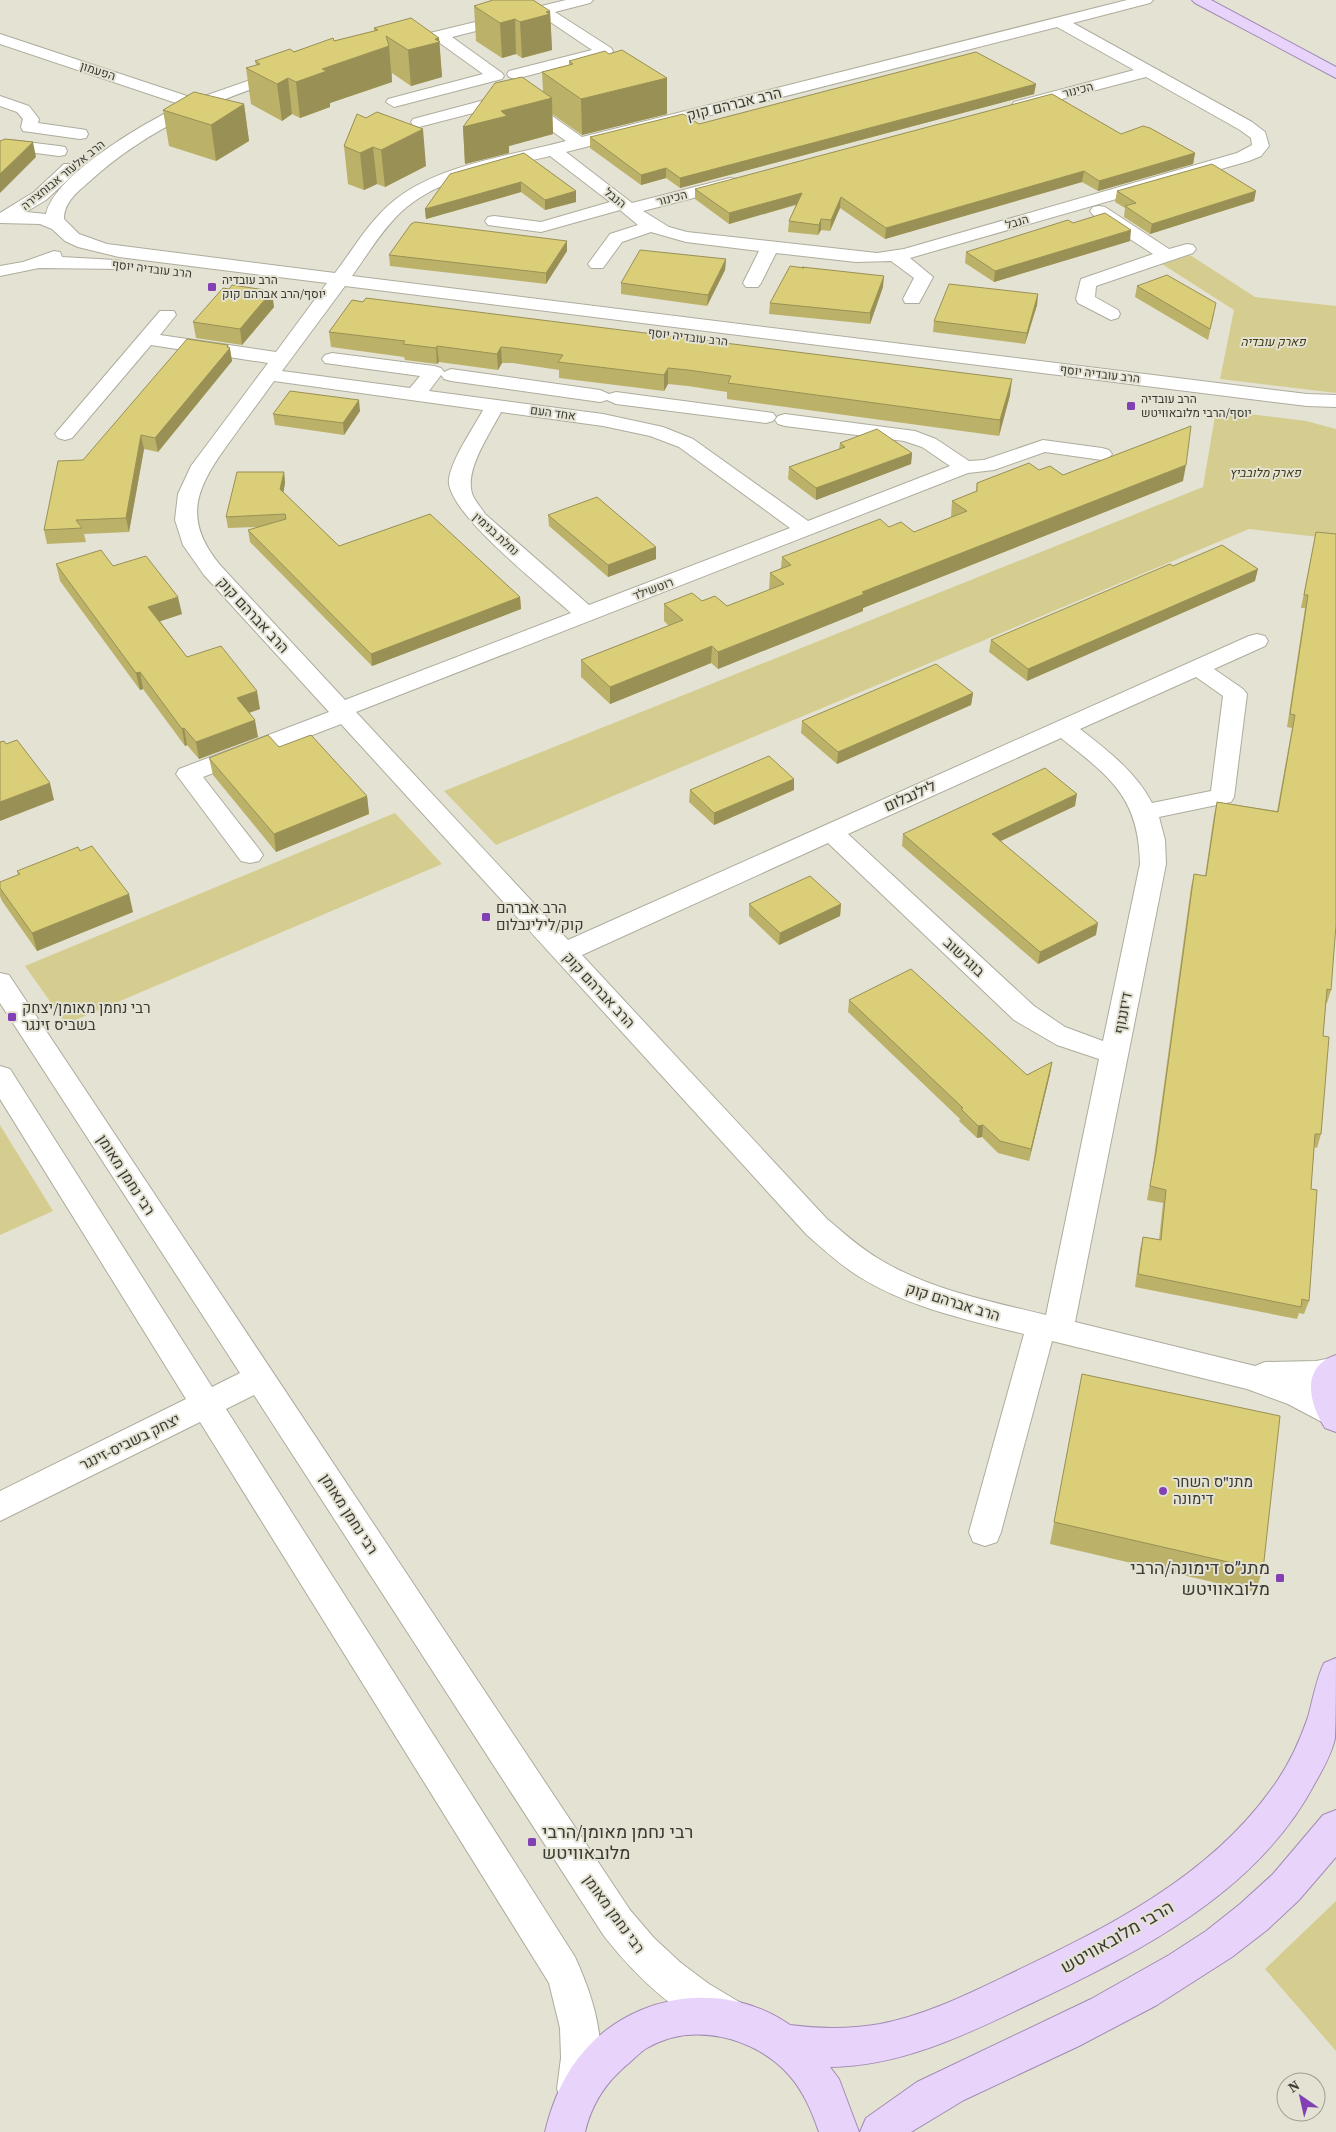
<svg xmlns="http://www.w3.org/2000/svg" width="1336" height="2132" font-family="'Source Serif 4',Heebo,serif">
<style>
.green{fill:#d5cd90}
.lines{fill:none;stroke-linecap:round;stroke-linejoin:round}
.minor-casing{stroke:#aeac9d;stroke-width:2}
.major-casing{stroke:#a18bb4;stroke-width:2}
.minor{fill:#fff;fill-rule:evenodd}
.major{fill:#e8d4fb;fill-rule:evenodd}
.wall{fill:#bcb168}
.shaded-wall{fill:#999055}
.building{fill:#dbce79;stroke:#999055}
.poi-dot{fill:#8240b4;stroke:#e4e2d2;stroke-width:2}
.labels{text-anchor:middle;stroke-width:4;stroke-linejoin:round;paint-order:stroke}
.far-street-label{font-size:12px;fill:#3b3a34;stroke:#e4e2d2}
.far-poi-label{font-size:12px;fill:#3b3a34;stroke:#e4e2d2;text-anchor:start}
.far-park-label{font-size:12px;font-style:italic;fill:#3f3914;stroke:#e4e2d2}
.street-label{font-size:15px;fill:#3b3a34;stroke:#e4e2d2}
.poi-label{font-size:15px;fill:#3b3a34;stroke:#e4e2d2;text-anchor:start}
.near-poi-label{font-size:18px;fill:#3b3a34;stroke:#e4e2d2;text-anchor:end}
.near-street-label{font-size:18px;fill:#3b3a34;stroke:#e4e2d2}
</style>
<rect width="100%" height="100%" fill="#e4e2d2"/>
<path class="green" d="M1190,255l65,42 81,9v87l-116,-14 14,-69 -72,-46z
M1216,410l90,11 30,8v110l-87,-10 -753,316 -52,-54 759,-304z
M395,813l47,51 -376,160 -41,-58z
M0,1125l53,86 -53,24z
M1336,1901v150l-71,-82z"/>
<g class="lines">
<defs>
<path id="minor" d="M566,0h27l-3,3 -35,9 56,36 2,3 -2,3 -96,25 -6,-2 -2,-3 2,-3 83,-21 -52,-35 -88,22 50,36 2,3 -2,3 -108,28 -8,-5 2,-3 95,-25 -46,-33 -38,9 -6,-2 -2,-3 2,-3z
M1127,0h26l-3,3 -77,20 179,99 13,10 4,14 -8,10 -12,5 -339,97 23,19 -14,26h-14l-2,-4 11,-21 -23,-17 -35,1 -80,-9 -15,30 -3,4h-12l-3,-4 16,-32 -73,-9 -35,-10 -29,10 -19,26h-12l-3,-4 22,-30 28,-9 -18,-15 -79,22 -53,-7 -3,-4 3,-4 6,-1 47,6 69,-20 -60,-46c-50,12 -110,20 -149,56 -19,18 -34,43 -49,64l955,118 29,1v12l-29,-1 -962,-120 -63,85 128,17 10,-12 -95,-13 -3,-4 3,-4 7,-2 102,13 7,2 3,4 7,-3 149,21 9,4 7,-2 157,21 3,4 -3,4 -7,2 -150,-19 -9,-4 -7,2 -149,-21 -7,-2 -3,-4 -12,16 174,23 60,13 30,12 115,82 142,-55 -28,-19 -18,-6 -119,-15 -7,-2 -3,-4 3,-4 7,-2 130,17 21,8 33,22 15,-1 59,-20 59,8 7,2 3,4 -3,4 -7,2 -57,-8 -51,18 -26,3 -612,239 212,228 681,-304 8,-2 8,2 3,5 -3,5 -51,23 29,20 4,5 -13,103 -3,5 -72,15 6,23 1,24 -91,458 180,44 10,-4 51,-1 20,-4v24l-23,6 23,12v24l-5,2 -11,-4 -32,-17 -41,-15 -195,-48 -51,191 -4,10 -12,4 -12,-4 -4,-10 55,-198c-57,-14 -117,-27 -166,-58 -19,-12 -35,-27 -51,-41l-466,-511 -138,53 56,72 4,6 -4,6 -9,2 -9,-2 -65,-87 3,-5 150,-57 -125,-137 -21,-30 -8,-25 3,-26 13,-28 77,-103 -117,-18 -79,93 -7,2 -7,-2 -3,-4 105,-123h14l2,4 -16,20 116,17 51,-69 -208,-26 -41,-10 -13,-6 -13,-12 -12,-5 -40,-1v-10l34,-21 30,-28h12l3,4 -3,4 -30,28 -20,12 20,2c9,-40 100,-92 136,-109l-182,-61v-10l196,65 89,-31 6,2 2,3 -2,3c-74,23 -142,52 -200,104 -12,11 -27,21 -27,39l15,15 28,10 228,29c17,-22 33,-50 55,-69 44,-39 120,-48 176,-63l-54,-38 -93,24 -6,-2 -2,-3 2,-3 102,-27 6,2 61,43zM1057,27l77,43 -120,32 -2,3 2,3 6,2 126,-33 94,53 11,8 1,7 -15,8 -333,96 -27,4 -190,-21 -18,-5 -26,-16 93,-24 3,-4 -3,-4 -6,-1 -98,25 -66,-51zM274,381l209,29c-10,19 -31,48 -34,69 -5,32 97,111 122,134l-226,87 -125,-135c-40,-48 -22,-80 11,-125 14,-20 29,-39 43,-59zM501,412l102,14 47,10 29,11 111,81 -201,77 -104,-91c-3,-5 -8,-11 -11,-16 -13,-24 16,-64 27,-86zM1196,677l27,19 -12,95 -59,12c-16,-31 -45,-53 -72,-74zM1061,738c49,39 78,59 79,126l-37,177 -38,-14 -31,-21 -186,-172zM828,843l186,177 43,25 42,14 -53,256c-57,-14 -116,-25 -167,-56 -19,-11 -35,-26 -52,-40l-245,-264z
M0,96l29,10 10,13 -1,4 42,6 6,1 2,4 -2,4 -6,1 -57,-8 -2,-4 2,-8 -6,-7 -17,-6z
M10,140l49,6 6,1 2,4 -2,4 -6,1 -46,-6 -13,6v-12z
M1099,206l6,1 64,42 18,-5 6,1 3,4 -3,4 -97,33 -1,11 23,13 2,4 -2,4 -7,2 -33,-17 -2,-4 5,-20 72,-25 -60,-39 -3,-4 3,-4z
M54,251l6,1 2,5 53,3 6,1 3,4 -3,4 -82,-1 -39,8v-10l23,-4z
M0,973l9,2 621,935 24,28 27,25 28,21 32,19 5,14 -5,14 -14,5c-50,-20 -90,-58 -123,-100l-350,-541 -28,14 349,548c21,46 36,97 16,146l-14,6 -14,-6 -6,-14 4,-31 -1,-30 -11,-45 -349,-561 -200,99v-30l186,-92 -186,-300v-33l10,3 202,318 28,-14 -240,-370z"/>
<path id="major" d="M1192,0h19l125,67v11l-141,-75z
M1336,1355v77l-11,-4c-16,-25 -25,-61 11,-73z
M1336,1658c0,20 0,63 -1,80 -3,15 -12,31 -20,45 -57,109 -174,168 -281,219 -65,31 -130,64 -204,65l9,12 20,53h-40c-7,-20 -15,-40 -30,-57 -34,-38 -97,-54 -142,-27 -7,4 -12,10 -18,15 -23,19 -37,40 -44,69h-40c7,-29 19,-59 40,-82 51,-58 141,-70 205,-25 30,4 60,4 90,-1 46,-9 88,-30 130,-50 96,-46 196,-95 260,-183 17,-22 29,-48 38,-74 5,-18 8,-37 16,-54z
M1336,1810v47l-37,43 -32,30 -35,27 -75,48 -78,41 -115,54 -53,32h-51l6,-14 51,-36 174,-83 78,-44 37,-24 34,-27 33,-30 50,-59z"/>
</defs>
<use href="#minor" class="minor-casing"/>
<use href="#major" class="major-casing"/>
<use href="#minor" class="minor"/>
<use href="#major" class="major"/>
</g>
<path class="wall" d="M474,6l76,5 2,39 -30,8 -6,-4 -14,4 -26,-17z
M374,28l65,10 3,39 -31,9 -19,-13v9l-62,21v4l-30,11 -8,-4 -10,7 -31,-17 -5,-36 10,-3 -1,-4 119,-30z
M609,54l58,24v36l-85,21 -30,-21 1,20 -44,12v7l-44,11 -2,-37 80,-35 -1,-20 27,-7v-4z
M1036,84l-2,10 -354,94 -14,-10 -25,7 -51,-37v-11z
M244,104l5,37 -33,20 -47,-15 -6,-36z
M357,114l69,52 -41,21 -8,-3 -13,6 -16,-6 -4,-38z
M1121,134l74,19 -2,11 -95,27 -16,-9 -197,57 -45,-31 -10,23 -9,-1 -3,5 -30,-3 1,-11 7,-16 -67,19 -34,-25v-10z
M524,153l52,38v11l-31,8 -24,-18 -95,27 -1,-10z
M1117,191l137,10 -104,33 -26,-17 1,-9 -10,-6z
M1130,241l-136,41 -29,-19 1,-11z
M567,251l-21,33 -156,-18 -1,-11z
M726,259l-1,11 -18,36 -86,-12v-11z
M802,267l81,20 -13,37 -101,-10 1,-11 32,-35z
M1137,286l77,28 -6,26 -73,-43z
M229,289l45,18 -32,38 -46,-7 -3,-16z
M1038,294l-1,11 -12,39 -92,-12 1,-11z
M352,300l658,95 -11,41 -272,-37v-7l-39,-6 -20,-2 -4,7 -105,-13v-8l-46,-7h-11l-4,7 -59,-8 -2,2 -32,-4 -1,-3 -73,-10 -2,-15z
M229,347l3,14 -74,91 -14,-3 -15,83 -45,2 2,8 -39,2 -3,-14 39,-70z
M360,411l-16,24 -69,-10 -2,-11z
M840,443l72,10 -1,11 -95,36 -28,-21 1,-12 50,-18z
M1039,470l24,5 120,6 -320,127v3l-145,58 -7,-6 -101,41 -29,-27v-17l88,-34 -5,-5v-17l38,-3 25,5 42,-16 1,-17 11,-5 1,-11 107,-30 25,5 37,-15 1,-16 24,-9 1,-9z
M284,472l1,11 -2,9 56,54 181,51 1,12 -149,57 -122,-124 -2,-12 11,-3 -31,1 -2,-11z
M548,515l108,44 -48,18 -59,-51z
M1316,532l15,458 -4,13h-1l-3,33 -2,98 -4,14 -3,-1 -3,42 -2,112 -5,13 -5,-1 -2,6 -162,-32 5,-37 3,-13 16,3 4,-37 -16,-3 6,-35 38,-278 3,-13 11,2 9,-61 3,-13 60,9 15,-83 -5,-1 18,-119h-4z
M56,564l57,2 69,48 -22,7 27,36 73,52 -11,4 9,24 -59,22 -12,-14 -2,1 -42,-57 -3,1 -80,-109z
M1255,581l-228,100 -38,-29 2,-12z
M973,693l-2,12 -134,59 -36,-31 1,-12z
M279,747l88,49 2,18 -93,38 -63,-77 -4,-17z
M690,790h104l-80,35 -25,-23z
M1075,806l-74,35 95,94 -58,29 -136,-118 1,-12z
M17,871l116,41 -96,39 -35,-50 -2,-5v-14l18,-7z
M749,904h92l-1,12 -61,29 -30,-29z
M849,1000l178,75 25,-13 -2,12 -21,87 -31,-8 -16,-16 -5,1 -18,-17 1,-2 -112,-107z
M1082,1374l181,196 -8,22 -205,-48z"/>
<path class="shaded-wall" d="M550,11l2,39 -30,8 -2,-36z
M515,19l1,35 -14,4 -2,-35z
M439,38l3,39 -31,9 -3,-36z
M389,46l3,36 -62,21v4l-30,11 -4,-36 26,-13z
M288,78l4,36 -10,7 -5,-37z
M667,78v36l-85,21 -1,-36z
M1036,84l-2,10 -354,94v-10z
M552,98l1,36 -44,12v7l-44,11 -2,-37 38,-16z
M244,104l5,37 -33,20 -5,-36z
M423,129l3,37 -41,21 -4,-37z
M33,142l3,15 -36,36v-19z
M373,147l4,37 -13,6 -4,-37z
M1195,153l-2,11 -95,27 1,-10z
M666,168v10l-25,7v-10z
M1084,171l-2,11 -197,57 1,-11z
M521,182v10l-95,27 -1,-10z
M576,191v11l-31,8v-10z
M1256,191l-2,10 -104,33 2,-10z
M802,193l-1,10 -72,21v-11z
M841,197l-1,11 -10,23 1,-11z
M821,219v11l-3,5 1,-10z
M1131,230l-1,11 -136,41 1,-11z
M567,241v10l-21,33v-11z
M726,259l-1,11 -18,36 1,-11z
M884,276l-1,11 -13,37v-11z
M272,291l2,16 -32,38 -2,-16z
M1038,294l-1,11 -12,39 2,-11z
M228,345l1,4 1,-1 2,13 -74,91 -3,-14z
M437,346l2,16 -2,2 -1,-16z
M501,347l1,16 -4,7 -1,-16z
M668,368v16l-4,7v-16z
M1012,379l-2,16 -11,41 1,-16z
M359,400l1,11 -16,24 -1,-12z
M141,435l3,14 -15,83 -3,-14z
M912,453l-1,11 -95,36v-12z
M1186,465l-3,16 -320,127v3l-145,58v-17l144,-60z
M284,472l1,11 -3,18 -2,-12z
M656,547v12l-48,18v-12z
M1258,569l-3,12 -228,100 1,-12z
M178,597l4,17 -30,10 -4,-17z
M520,597l1,12 -149,57 -1,-12z
M712,646l-1,17 -101,41v-17z
M140,672l3,17 -3,1 -4,-17z
M257,691l3,18 -21,7 -2,-18z
M973,693l-2,12 -134,59 1,-12z
M255,720l3,17 -59,22 -3,-17z
M184,728l3,17 -2,1 -3,-17z
M794,779v11l-80,35v-12z
M50,783l4,17 -54,21v-19z
M1077,794l-2,12 -85,40 2,-12z
M367,796l2,18 -93,38 -2,-18z
M129,894l4,18 -96,39 -5,-18z
M841,904l-1,12 -61,29 1,-12z
M1098,923l-2,12 -58,29 2,-12z
M1052,1062l-2,12 -21,87 2,-12z
M983,1125l-1,12 -5,1 1,-12z"/>
<path class="building" d="M493,0h40l17,11 -4,1 4,2 -30,8 -5,-3 -15,4 -26,-17z
M411,18l28,20 -4,1 5,3 -32,8 -22,-14 3,10 -67,23 5,2 -31,11 -8,-4 -11,6 -31,-16 14,-4 -5,-3 35,-12 4,3 39,-14 1,3 44,-11 -4,-2z
M622,50l45,28 -86,21 -39,-27 31,-8 -4,-3 36,-10 4,3z
M976,52l60,32 -356,94 -14,-10 -25,7 -51,-38 93,-23 16,10z
M522,77l30,21 -51,13 6,5 -44,11 32,-44z
M194,92l50,12 -33,21 -48,-15z
M1052,94l69,40 22,-8 7,2 45,25 -96,28 -15,-10 -198,57 -45,-31 -10,23 -10,-1 -2,6 -30,-4 13,-28 -73,20 -34,-24z
M377,112l46,17 -42,21 -8,-3 -13,6 -16,-7 13,-32 9,4z
M5,139l28,3 -33,32v-33z
M524,153l52,38 -31,9 -24,-18 -96,27 25,-35z
M1212,164l44,27 -104,33 -27,-18 11,-3 -19,-12z
M1105,213l26,17 -136,41 -29,-19 102,-32 5,3z
M415,222l152,19 -21,32 -157,-18 22,-31z
M640,250l86,9 -18,36 -87,-12z
M790,266l14,2 -2,-1 82,9 -14,37 -100,-10z
M1167,275l49,28 -6,26 -73,-43z
M949,284l89,10 -11,39 -93,-12z
M232,285l40,6 -32,38 -47,-7 30,-34 6,1z
M366,298l646,81 -12,41 -272,-37 3,-7 -43,-6 -20,-2 -4,7 -106,-13 5,-7 -51,-7 -11,-1 -4,7 -60,-8 -1,2 -33,-4 2,-3 -76,-9 23,-32 11,2z
M187,339l41,6 -1,2 3,1 -75,90 -14,-3 -15,83 -50,2 6,8 -38,2 14,-69 25,-1z
M290,391l69,9 -16,23 -70,-9z
M1191,426l-5,39 -324,127 2,2 -146,58 -6,-6 -102,41 -29,-27 102,-40 -19,-16 28,-11 10,8 13,-5 12,10 57,-22 -14,-11 21,-8 -9,-8 98,-38 9,8 12,-5 13,10 53,-21 -15,-10 25,-10v-8l52,-20 10,7 11,-4 13,9z
M877,429l35,24 -96,35 -27,-21 56,-20 -5,-4z
M237,472h47l-4,17 59,57 91,-32 90,83 -149,57 -123,-124 38,-11 -1,-5 -59,3z
M597,497l59,50 -48,18 -60,-50z
M1316,532l20,2v391l-5,65 -4,-1 -4,47 6,1 -8,97h-6l-4,55 6,1 -8,111 -7,-2 -1,8 -163,-33 5,-37 18,3 5,-50 -16,-4 6,-34 38,-278 12,2 11,-74 61,10 17,-97 -5,-1 18,-119h-4z
M1222,545l36,24 -230,100 -37,-29 179,-76 3,2z
M101,550l12,16 33,-10 32,41 -30,10 39,50 34,-11 36,45 -20,7 18,22 -59,22 -12,-14 -2,1 -42,-57 -4,1 -80,-109z
M936,664l37,29 -135,59 -36,-31z
M268,735l11,12 32,-12 56,61 -93,38 -65,-76z
M17,740l33,43 -50,19v-60l4,-1 2,3z
M769,756l25,23 -80,34 -24,-23z
M1045,768l32,26 -85,40 106,89 -58,29 -137,-118z
M92,846l37,48 -97,39 -32,-45v-6l20,-8 -3,-3 61,-24 2,4z
M810,876l31,28 -61,29 -31,-29z
M911,969l116,106 25,-13 -21,87 -31,-8 -17,-16 -5,1 -17,-17 2,-1 -114,-108z
M1082,1374l198,42 -17,154 -209,-48z"/>
<g class="poi-dot">
<rect x="207" y="282" width="10" height="10" rx="2.5"/>
<rect x="1126" y="401" width="10" height="10" rx="2.5"/>
<rect x="481" y="912" width="10" height="10" rx="2.5"/>
<rect x="7" y="1012" width="10" height="10" rx="2.5"/>
<circle cx="1163" cy="1491" r="5"/>
<rect x="1275" y="1573" width="10" height="10" rx="2.5"/>
<rect x="527" y="1837" width="10" height="10" rx="2.5"/>
</g>
<g class="labels">
<g class="far-street-label">
<text transform="translate(98 71) rotate(18)" y="4">הפעמון</text>
<text transform="translate(1078 90) rotate(-15)" y="4">הכינור</text>
<text transform="translate(63 175) rotate(-39)" y="4">הרב אלעזר אבוחצירה</text>
<text transform="translate(615 198) rotate(38)" y="4">הנבל</text>
<text transform="translate(672 198) rotate(-15)" y="4">הכינור</text>
<text transform="translate(1017 222) rotate(-16)" y="4">הנבל</text>
<text transform="translate(152 269) rotate(7)" y="4">הרב עובדיה יוסף</text>
<text transform="translate(688 337) rotate(7)" y="4">הרב עובדיה יוסף</text>
<text transform="translate(1100 374) rotate(7)" y="4">הרב עובדיה יוסף</text>
<text transform="translate(553 413) rotate(8)" y="4">אחד העם</text>
<text transform="translate(496 534) rotate(42)" y="4">נחלת בנימין</text>
<text transform="translate(653 589) rotate(-21)" y="4">רוטשילד</text>
</g>
<g class="far-poi-label">
<text x="222" y="284">הרב עובדיה<tspan x="222" dy="14">יוסף/הרב אברהם קוק</tspan></text>
<text x="1141" y="403">הרב עובדיה<tspan x="1141" dy="14">יוסף/הרבי מלובאוויטש</tspan></text>
</g>
<g class="far-park-label">
<text x="1273" y="346">פארק עובדיה</text>
<text x="1265" y="477">פארק מלובביץ</text>
</g>
<g class="street-label">
<text transform="translate(734 104) rotate(-14)" y="5">הרב אברהם קוק</text>
<text transform="translate(253 615) rotate(47)" y="5">הרב אברהם קוק</text>
<text transform="translate(910 796) rotate(-24)" y="5">לילנבלום</text>
<text transform="translate(964 957) rotate(43)" y="5">בוגרשוב</text>
<text transform="translate(599 990) rotate(47)" y="5">הרב אברהם קוק</text>
<text transform="translate(1123 1013) rotate(-79)" y="5">דיזנגוף</text>
<text transform="translate(126 1175) rotate(57)" y="5">רבי נחמן מאומן</text>
<text transform="translate(953 1302) rotate(17)" y="5">הרב אברהם קוק</text>
<text transform="translate(130 1442) rotate(-26)" y="5">יצחק בשביס-זינגר</text>
<text transform="translate(349 1514) rotate(57)" y="5">רבי נחמן מאומן</text>
<text transform="translate(614 1914) rotate(54)" y="5">רבי נחמן מאומן</text>
</g>
<g class="poi-label">
<text x="496" y="913">הרב אברהם<tspan x="496" dy="17">קוק/לילינבלום</tspan></text>
<text x="22" y="1013">רבי נחמן מאומן/יצחק<tspan x="22" dy="17">בשביס זינגר</tspan></text>
<text x="1173" y="1487">מתנ"ס השחר<tspan x="1173" dy="17">דימונה</tspan></text>
</g>
<g class="near-poi-label">
<text x="1270" y="1574">מתנ״ס דימונה/הרבי<tspan x="1270" dy="21">מלובאוויטש</tspan></text>
<text x="542" y="1838" text-anchor="start">רבי נחמן מאומן/הרבי<tspan x="542" dy="21">מלובאוויטש</tspan></text>
</g>
<g class="near-street-label">
<text transform="translate(1117 1937) rotate(-30)" y="6">הרבי מלובאוויטש</text>
</g>
</g>
<g transform="translate(1301 2097) rotate(326)"><circle r="24" fill="#e4e2d2" stroke="#a09f93"/>
<path d="M0-4L9 19L0 12L-9 19Z" fill="#8240b4"/>
<text y="-8" font-size="14" font-weight="bold" text-anchor="middle" fill="#3b3a34">N</text>
</g>
</svg>
